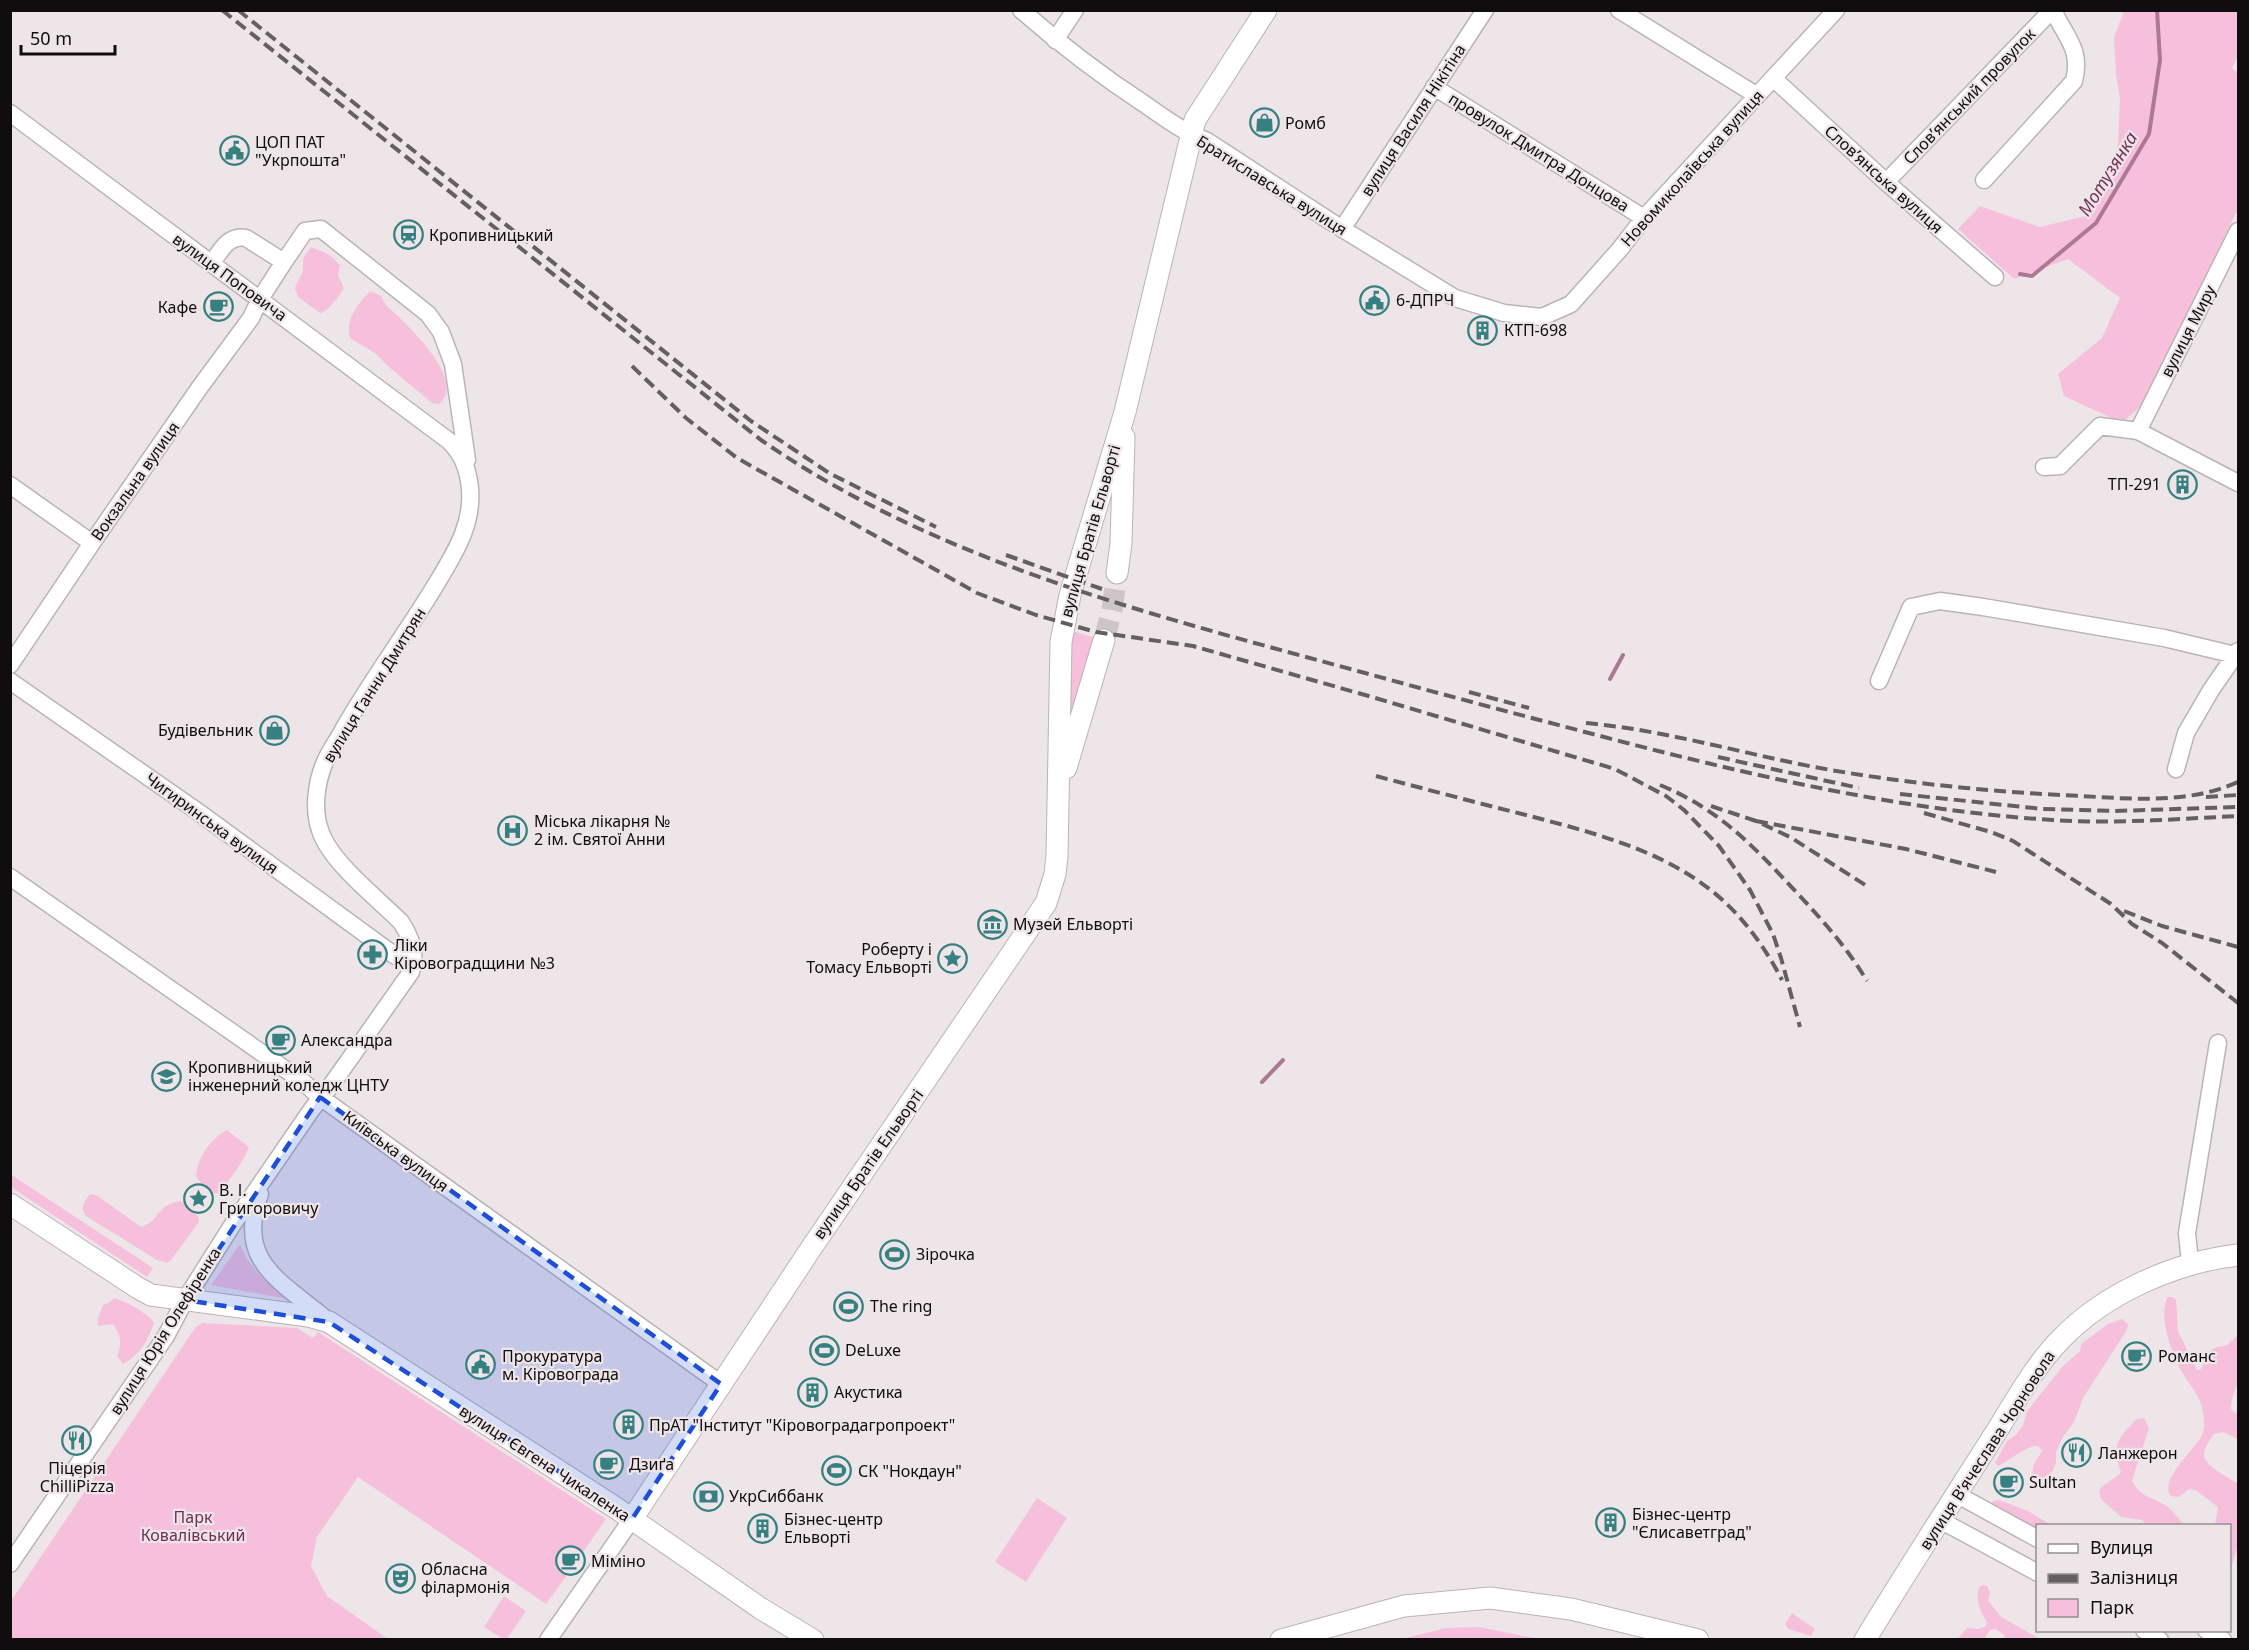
<svg xmlns="http://www.w3.org/2000/svg" width="2249" height="1650" font-family="'Noto Sans',sans-serif">
<style>
.green{fill:#f6c0dc}
.lines{fill:none;stroke-linecap:round;stroke-linejoin:round}
.stream{stroke:#ad7894;stroke-width:4}
.major-tunnel{stroke:#cdc5c8;stroke-width:21;stroke-dasharray:21 10;stroke-linecap:butt}
.minor-casing{stroke:#bbb3b7;stroke-width:19}
.major-casing{stroke:#bbb3b7;stroke-width:23}
.minor{stroke:#fff;stroke-width:16}
.major{stroke:#fff;stroke-width:21}
.rail{stroke:#655f62;stroke-width:4;stroke-dasharray:12 6;stroke-linecap:butt}
.marked{fill:#1d4ed8;fill-opacity:0.2;stroke:#1d4ed8;stroke-width:4.5;stroke-dasharray:12 8;stroke-linejoin:round}
.labels{text-anchor:middle;stroke-width:4.5;stroke-linejoin:round;paint-order:stroke}
.street-label{font-size:16px;fill:#100d0e;stroke:#eee5e9}
.poi-label{font-size:16px;fill:#100d0e;stroke:#eee5e9;text-anchor:start}
.park-label{font-size:16px;fill:#6f2d54;stroke:#eee5e9}
.water-label{font-size:18px;font-style:italic;fill:#75335a;stroke:#eee5e9}
</style>
<rect width="100%" height="100%" fill="#eee5e9"/>
<path class="green" d="M2124,11h114v45l-6,12 6,5v136l-95,195 -21,19 -58,-27 -6,-22 44,-36 18,-40 -52,-39 -54,20 -56,-50 22,-23 60,21 46,-11 24,-32 8,-41 2,-45 -4,-23 -2,-38z
M311,247l19,8 10,10 -2,10 6,13c-4,7 -16,24 -24,25l-22,-16 -3,-8c1,-7 7,-13 8,-19 0,-13 0,-13 8,-23z
M370,291l11,5 4,8c17,16 84,75 54,100l-7,-1 -7,-6 -36,-30 -13,-13 -26,-16c-5,-19 8,-34 20,-47z
M1069,630l27,8 -25,88 -5,-1z
M227,1130l22,17c-5,14 -20,34 -30,46h-9l-14,-16c1,-19 14,-38 31,-47z
M10,1174l143,94 -6,9 -136,-90z
M90,1194l6,1 45,32c18,-5 15,-22 39,-26l12,7v4l6,4 1,6 -28,38 -4,3 -10,-3 -71,-44c-7,-9 -2,-13 4,-22z
M240,1244c10,26 27,38 48,55l-77,-14z
M2168,1297h5l3,3 2,31 19,39 4,-1 7,-17 9,-5 10,-2 11,-10v46l-6,18 -1,10 7,6v24l-15,-7 -9,2c-4,6 -11,15 -10,23 1,8 27,22 34,27v62l-8,25v-45l-15,-1 3,-18 -21,-16 -8,-2 -10,8 -8,-1c-13,-16 23,-45 31,-61 3,-7 2,-16 1,-23 -3,-17 -13,-26 -21,-40 -10,-18 -25,-57 -14,-75z
M114,1298c16,5 28,12 40,24 -5,18 -15,34 -31,42l-6,-8c6,-13 3,-21 -4,-32l-15,2v-8l5,-13 6,-2z
M2122,1319l6,5 -1,6 -44,68 -9,24 -11,15 -7,15v11l-4,9 -11,7 -9,-5 2,-10 8,-13 -4,-5c-12,-1 -27,14 -40,20l-3,-3 12,-22 9,-6 7,-10 4,-14 35,-44 18,-16 1,-7 27,-20z
M202,1323l95,5 16,10 5,-6 288,187 -25,36 -10,-6 -13,18 10,7 -22,30 -188,-127 -41,60 -6,29 16,30 61,43h-377v-38l184,-273z
M2144,1418l5,10 -17,53c11,19 21,15 36,26 6,5 11,13 17,18h-39l-4,-5 -21,-3 -20,-18 -2,-9c6,-8 16,-10 22,-18 -10,-26 -3,-35 16,-53z
M1037,1498l30,20 -41,64 -31,-20z
M1999,1500l31,12 21,13 -13,1 -1,8 -47,-29 3,-4z
M1985,1585l3,2 2,7 -2,6 13,17 39,22h-35l-1,-4 -8,-6 -6,1 -6,9h-27l10,-11 11,1 7,-2 2,-5c-7,-10 -13,-24 -7,-36z
M504,1596l22,15 -19,28h-4l-19,-12z
M1792,1613l23,16 -4,7 -23,-7 -3,-5z
M1479,1627l60,12h-137l44,-11z"/>
<g class="lines">
<path class="stream" d="M2020,274l12,2 64,-53 53,-89 11,-74 -3,-50
M1610,679l13,-24
M1262,1082l21,-22"/>
<path class="major-tunnel" d="M1104,640l8,-30 5,-37"/>
<defs>
<path id="minor" d="M1021,10c39,34 79,65 122,93 20,14 40,29 64,38l129,84 119,73 49,15 38,4 29,-13 49,-55 24,-31 192,-208
M1619,10l137,85
M1055,40l20,-30
M1774,79l112,103 109,95
M1434,87l210,131
M10,113l439,328c12,12 17,23 20,40 7,40 -14,72 -34,105 -29,48 -63,93 -91,142 -6,12 -15,23 -20,36 -8,20 -11,46 -4,66 10,32 57,68 81,92 10,15 16,32 10,50l-79,112 -20,25 -79,115 -48,76 -19,36 -156,228
M1984,180l90,-99c8,-32 -8,-43 -21,-71
M1886,182l166,-172
M1342,229l143,-219
M284,262l21,-31 16,-2 107,85 13,18 12,32 14,96
M2138,431l100,-200
M2044,467l16,-1 40,-40 38,5 100,52
M10,485l82,58
M10,665l82,-122 108,-156 51,-69 9,-19 24,-37 -38,-24c-18,-4 -26,14 -35,26
M10,681l187,130 197,144 19,11
M1879,681l32,-74 29,-6 43,6 181,31 71,17
M2176,769l10,-36 25,-43 27,-39
M10,877l292,204 18,16 401,287
M260,1194c-25,68 21,87 66,125
M2190,1263l-3,-30 31,-190
M1956,1494l82,45
M1940,1520l98,53
M2144,1630l16,10
M2206,1630l17,10
M548,1640l84,-121"/>
<path id="major" d="M1117,573l4,-29 3,-107
M1066,768l38,-128
M10,1204l128,84 13,7 157,21 21,6 287,186 144,100 53,32
M632,1519l178,-269 236,-347 9,-29 2,-18 4,-214 9,-47 55,-183 70,-292 71,-110
M1281,1640l123,-34 86,-8 81,11 127,31
M1865,1640c41,-68 84,-134 126,-200 22,-34 42,-73 70,-101 44,-46 115,-77 177,-84"/>
</defs>
<use href="#minor" class="minor-casing"/>
<use href="#major" class="major-casing"/>
<use href="#minor" class="minor"/>
<use href="#major" class="major"/>
<path class="rail" d="M222,10l539,430c180,124 396,176 604,233 87,24 174,47 262,70 140,36 281,68 426,77 61,4 124,-1 185,-4
M238,10l513,411 78,52 107,54
M632,366l54,52 51,40 240,135 59,22 60,17 97,14 179,51 243,72 51,27 18,14 35,36 31,44 23,44 8,24 19,69
M1006,555l96,34
M1469,692l60,16
M1586,723c77,7 151,29 228,44 87,16 178,25 267,29 52,3 108,8 157,-14
M1718,757l141,31
M1376,776c49,13 98,26 146,38 65,17 136,34 190,77 30,24 53,56 70,89
M1660,785c61,25 95,63 139,110 25,27 49,54 68,86
M1900,794l143,15 71,2 124,-4
M2206,797l32,-2
M1711,806l45,15 34,16 80,51
M1924,813l67,19 22,9 98,63 21,20 30,19 76,60
M1756,821l150,28 90,23
M2124,911l38,15 76,21"/>
</g>
<path class="marked" d="M320,1097l401,287 -89,135 -303,-197 -144,-22z"/>
<defs>
<symbol id="shop-ring" viewBox="-11 -11 22 22"><circle r="9.5" fill="#eee5e9" stroke="#378081" stroke-width="1.5"/><path d="M-5-2.5h2.3a2.7 3.5 0 0 1 5.4 0H5L5.5 6h-11ZM-1.5-2.5h3a1.5 2.3 0 0 0-3 0Z" fill="#378081"/></symbol>
<symbol id="civic-ring" viewBox="-11 -11 22 22"><circle r="9.5" fill="#eee5e9" stroke="#378081" stroke-width="1.5"/><path d="M-.6-6.5H3V-4.5H.6V-3L4-1V1h2V6H-6V1h2V-1L-.6-3ZM-1.2 2.5V6h2.4V2.5Z" fill="#378081"/></symbol>
<symbol id="station-ring" viewBox="-11 -11 22 22"><circle r="9.5" fill="#eee5e9" stroke="#378081" stroke-width="1.5"/><path d="M-3-6H3Q5-6 5-4V2Q5 4 3 4L4.5 6H3L1.5 4h-3L-3 6H-4.5L-3 4Q-5 4-5 2V-4Q-5-6-3-6ZM-3.5-4v3h7v-3ZM-3.5 1v1.5H-2V1ZM2 1v1.5H3.5V1Z" fill="#378081"/></symbol>
<symbol id="cafe-ring" viewBox="-11 -11 22 22"><circle r="9.5" fill="#eee5e9" stroke="#378081" stroke-width="1.5"/><path d="M-5.5-4.5H6V0H3Q3 3.5 0 3.5H-2.5Q-5.5 3.5-5.5 0ZM3-3.2v2h1.7v-2ZM-6 4.5H4V6H-6Z" fill="#378081"/></symbol>
<symbol id="building-ring" viewBox="-11 -11 22 22"><circle r="9.5" fill="#eee5e9" stroke="#378081" stroke-width="1.5"/><path d="M-4-6H4V6H1V3H-1V6H-4ZM-2.5-4.3h1.7v1.8h-1.7ZM.8-4.3h1.7v1.8H.8ZM-2.5-1h1.7V.8h-1.7ZM.8-1h1.7V.8H.8Z" fill="#378081"/></symbol>
<symbol id="hospital-ring" viewBox="-11 -11 22 22"><circle r="9.5" fill="#eee5e9" stroke="#378081" stroke-width="1.5"/><path d="M-5-5h3v3.5h4V-5h3V5h-3V1.5h-4V5h-3Z" fill="#378081"/></symbol>
<symbol id="museum-ring" viewBox="-11 -11 22 22"><circle r="9.5" fill="#eee5e9" stroke="#378081" stroke-width="1.5"/><path d="M0-6L6-3V-2H-6V-3ZM-5-1h2V3h-2ZM-1-1h2V3h-2ZM3-1h2V3H3ZM-6 4H6V6H-6Z" fill="#378081"/></symbol>
<symbol id="pharmacy-ring" viewBox="-11 -11 22 22"><circle r="9.5" fill="#eee5e9" stroke="#378081" stroke-width="1.5"/><path d="M-2-6h4v4h4v4h-4v4h-4v-4h-4v-4h4Z" fill="#378081"/></symbol>
<symbol id="sight-ring" viewBox="-11 -11 22 22"><circle r="9.5" fill="#eee5e9" stroke="#378081" stroke-width="1.5"/><path d="M0-6L1.8-2.2L6-1.7L2.9 1.2L3.7 5.4L0 3.3L-3.7 5.4L-2.9 1.2L-6-1.7L-1.8-2.2Z" fill="#378081"/></symbol>
<symbol id="university-ring" viewBox="-11 -11 22 22"><circle r="9.5" fill="#eee5e9" stroke="#378081" stroke-width="1.5"/><path d="M0-5L7-2L0 1L-7-2ZM-4 1L0 2.5L4 1V4Q0 6-4 4Z" fill="#378081"/></symbol>
<symbol id="stadium-ring" viewBox="-11 -11 22 22"><circle r="9.5" fill="#eee5e9" stroke="#378081" stroke-width="1.5"/><path d="M0-5a6.5 5 0 1 0 0 10a6.5 5 0 1 0 0-10ZM-3.5-1.8h7v3.6h-7Z" fill="#378081"/></symbol>
<symbol id="restaurant-ring" viewBox="-11 -11 22 22"><circle r="9.5" fill="#eee5e9" stroke="#378081" stroke-width="1.5"/><path d="M-5-6h1v4h1v-4h1v4h1v-4h1v5L-1.5 .5V6h-2V.5L-5-1ZM5-6V6H3V1.5H1.5Q1.5-4 5-6Z" fill="#378081"/></symbol>
<symbol id="bank-ring" viewBox="-11 -11 22 22"><circle r="9.5" fill="#eee5e9" stroke="#378081" stroke-width="1.5"/><path d="M-6-4H6V4H-6ZM0-2.3a2.3 2.3 0 1 0 0 4.6a2.3 2.3 0 1 0 0-4.6Z" fill="#378081"/></symbol>
<symbol id="theatre-ring" viewBox="-11 -11 22 22"><circle r="9.5" fill="#eee5e9" stroke="#378081" stroke-width="1.5"/><path d="M-5-5.5Q0-4 5-5.5V0Q5 5 0 6Q-5 5-5 0ZM-3.3-2.5H-1v1.5H-3.3ZM1-2.5H3.3v1.5H1ZM-2.8 1Q0 5.5 2.8 1Z" fill="#378081"/></symbol>
</defs>
<g fill-rule="evenodd">
<use href="#shop-ring" x="1248" y="106" width="33" height="33"/>
<use href="#civic-ring" x="218" y="134" width="33" height="33"/>
<use href="#station-ring" x="392" y="218" width="33" height="33"/>
<use href="#civic-ring" x="1358" y="284" width="33" height="33"/>
<use href="#cafe-ring" x="202" y="290" width="33" height="33"/>
<use href="#building-ring" x="1466" y="314" width="33" height="33"/>
<use href="#building-ring" x="2166" y="468" width="33" height="33"/>
<use href="#shop-ring" x="258" y="714" width="33" height="33"/>
<use href="#hospital-ring" x="496" y="814" width="33" height="33"/>
<use href="#museum-ring" x="976" y="908" width="33" height="33"/>
<use href="#pharmacy-ring" x="356" y="938" width="33" height="33"/>
<use href="#sight-ring" x="936" y="942" width="33" height="33"/>
<use href="#cafe-ring" x="264" y="1024" width="33" height="33"/>
<use href="#university-ring" x="150" y="1060" width="33" height="33"/>
<use href="#sight-ring" x="182" y="1182" width="33" height="33"/>
<use href="#stadium-ring" x="878" y="1238" width="33" height="33"/>
<use href="#stadium-ring" x="832" y="1290" width="33" height="33"/>
<use href="#stadium-ring" x="808" y="1334" width="33" height="33"/>
<use href="#cafe-ring" x="2120" y="1340" width="33" height="33"/>
<use href="#civic-ring" x="464" y="1348" width="33" height="33"/>
<use href="#building-ring" x="796" y="1376" width="33" height="33"/>
<use href="#building-ring" x="612" y="1408" width="33" height="33"/>
<use href="#restaurant-ring" x="60" y="1424" width="33" height="33"/>
<use href="#restaurant-ring" x="2060" y="1436" width="33" height="33"/>
<use href="#cafe-ring" x="592" y="1448" width="33" height="33"/>
<use href="#stadium-ring" x="820" y="1454" width="33" height="33"/>
<use href="#cafe-ring" x="1992" y="1466" width="33" height="33"/>
<use href="#bank-ring" x="692" y="1480" width="33" height="33"/>
<use href="#building-ring" x="1594" y="1506" width="33" height="33"/>
<use href="#building-ring" x="746" y="1512" width="33" height="33"/>
<use href="#cafe-ring" x="554" y="1544" width="33" height="33"/>
<use href="#theatre-ring" x="384" y="1562" width="33" height="33"/>
</g>
<g class="labels">
<g class="street-label">
<text transform="translate(1969 96) rotate(-46)" y="6">Словʼянський провулок</text>
<text transform="translate(1413 120) rotate(-57)" y="6">вулиця Василя Нікітіна</text>
<text transform="translate(1539 152) rotate(32)" y="6">провулок Дмитра Донцова</text>
<text transform="translate(1692 168) rotate(-48)" y="6">Новомиколаївська вулиця</text>
<text transform="translate(1884 179) rotate(42)" y="6">Словʼянська вулиця</text>
<text transform="translate(1272 185) rotate(32)" y="6">Братиславська вулиця</text>
<text transform="translate(230 277) rotate(36)" y="6">вулиця Поповича</text>
<text transform="translate(2188 331) rotate(-63)" y="6">вулиця Миру</text>
<text transform="translate(135 481) rotate(-55)" y="6">Вокзальна вулиця</text>
<text transform="translate(1090 531) rotate(-74)" y="6">вулиця Братів Ельворті</text>
<text transform="translate(374 685) rotate(-58)" y="6">вулиця Ганни Дмитрян</text>
<text transform="translate(212 823) rotate(36)" y="6">Чигиринська вулиця</text>
<text transform="translate(396 1151) rotate(36)" y="6">Київська вулиця</text>
<text transform="translate(868 1164) rotate(-55)" y="6">вулиця Братів Ельворті</text>
<text transform="translate(165 1331) rotate(-58)" y="6">вулиця Юрія Олефіренка</text>
<text transform="translate(1987 1450) rotate(-57)" y="6">вулиця Вʼячеслава Чорновола</text>
<text transform="translate(545 1463) rotate(33)" y="6">вулиця Євгена Чикаленка</text>
</g>
<g class="poi-label">
<text x="1285" y="129">Ромб</text>
<text x="255" y="148">ЦОП ПАТ<tspan x="255" dy="18">"Укрпошта"</tspan></text>
<text x="429" y="241">Кропивницький</text>
<text x="1396" y="306">6-ДПРЧ</text>
<text x="197" y="313" text-anchor="end">Кафе</text>
<text x="1504" y="336">КТП-698</text>
<text x="2161" y="490" text-anchor="end">ТП-291</text>
<text x="253" y="736" text-anchor="end">Будівельник</text>
<text x="534" y="827">Міська лікарня №<tspan x="534" dy="18">2 ім. Святої Анни</tspan></text>
<text x="1013" y="930">Музей Ельворті</text>
<text x="394" y="951">Ліки<tspan x="394" dy="18">Кіровоградщини №3</tspan></text>
<text x="932" y="955" text-anchor="end">Роберту і<tspan x="932" dy="18">Томасу Ельворті</tspan></text>
<text x="301" y="1046">Александра</text>
<text x="188" y="1073">Кропивницький<tspan x="188" dy="18">інженерний коледж ЦНТУ</tspan></text>
<text x="219" y="1196">В. І.<tspan x="219" dy="18">Григоровичу</tspan></text>
<text x="916" y="1260">Зірочка</text>
<text x="870" y="1312">The ring</text>
<text x="845" y="1356">DeLuxe</text>
<text x="502" y="1362">Прокуратура<tspan x="502" dy="18">м. Кіровограда</tspan></text>
<text x="2158" y="1362">Романс</text>
<text x="834" y="1398">Акустика</text>
<text x="649" y="1431">ПрАТ "Інститут "Кіровоградагропроект"</text>
<text x="2098" y="1459">Ланжерон</text>
<text x="629" y="1470">Дзиґа</text>
<text x="77" y="1474" text-anchor="middle">Піцерія<tspan x="77" dy="18">ChilliPizza</tspan></text>
<text x="858" y="1477">СК "Нокдаун"</text>
<text x="2029" y="1488">Sultan</text>
<text x="729" y="1502">УкрСиббанк</text>
<text x="1632" y="1520">Бізнес-центр<tspan x="1632" dy="18">"Єлисаветград"</tspan></text>
<text x="784" y="1525">Бізнес-центр<tspan x="784" dy="18">Ельворті</tspan></text>
<text x="591" y="1567">Міміно</text>
<text x="421" y="1575">Обласна<tspan x="421" dy="18">філармонія</tspan></text>
</g>
<g class="park-label">
<text x="193" y="1523">Парк<tspan x="193" dy="18">Ковалівський</tspan></text>
</g>
<g class="water-label">
<text transform="translate(2108 174) rotate(-58)" y="6">Мотузянка</text>
</g>
</g>
<rect width="2249" height="1650" fill="none" stroke="#100d0e" stroke-width="24"/>
<rect x="2036" y="1524" width="195" height="108" fill="#eee5e9" stroke="#958f91" stroke-width="1.5"/>
<rect x="2048" y="1544" width="30" height="9" fill="#ffffff" stroke="#958f91" stroke-width="1.5"/>
<text x="2090" y="1554" font-size="18" fill="#100d0e">Вулиця</text>
<rect x="2048" y="1574" width="30" height="9" fill="#655f62" stroke="#958f91" stroke-width="1.5"/>
<text x="2090" y="1584" font-size="18" fill="#100d0e">Залізниця</text>
<rect x="2048" y="1599" width="30" height="18" fill="#f6c0dc" stroke="#958f91" stroke-width="1.5"/>
<text x="2090" y="1614" font-size="18" fill="#100d0e">Парк</text>
<path d="M21 45v9h94v-9" fill="none" stroke="#100d0e" stroke-width="3"/>
<text x="30" y="45" font-size="18" fill="#100d0e" stroke="#eee5e9" stroke-width="4.5" paint-order="stroke">50 m</text>
</svg>
